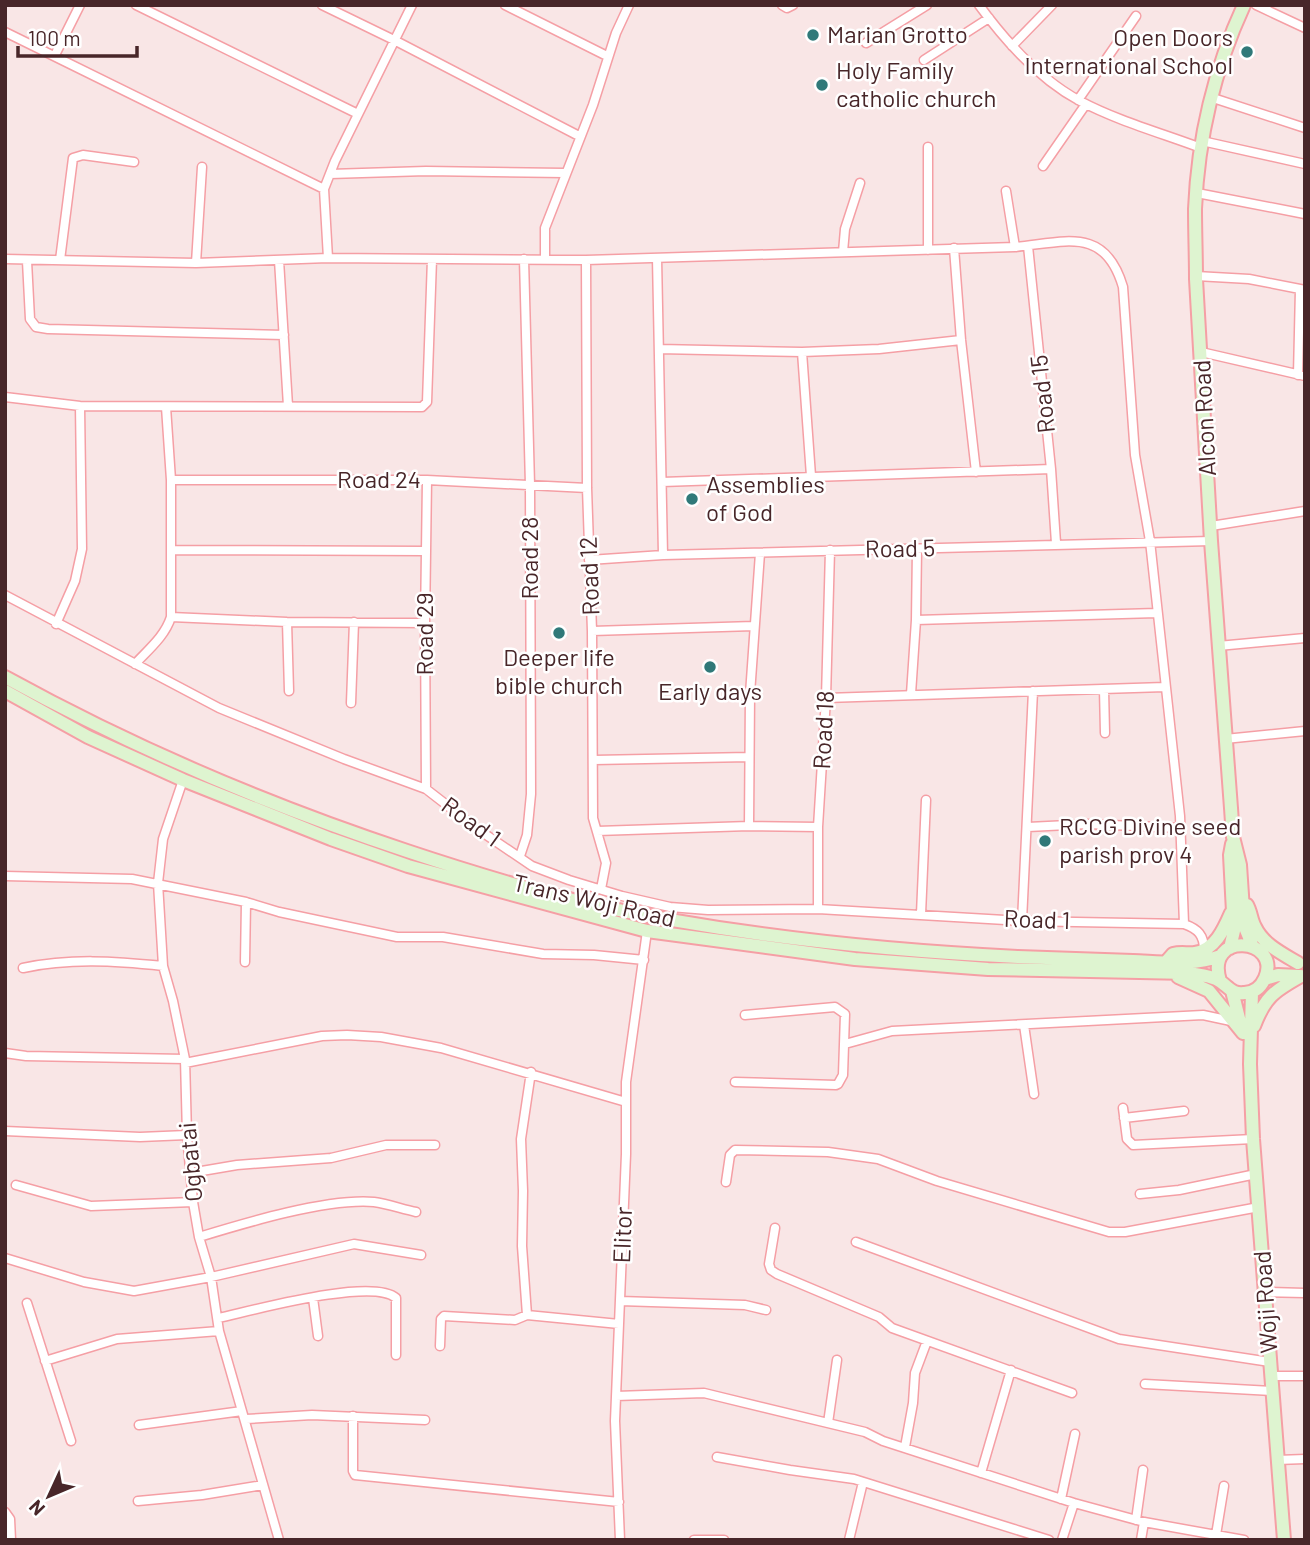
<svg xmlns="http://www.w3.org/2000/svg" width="1310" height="1545" font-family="Barlow,sans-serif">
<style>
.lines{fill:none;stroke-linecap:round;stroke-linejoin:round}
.minor-casing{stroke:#f59fa5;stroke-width:11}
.secondary-casing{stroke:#f59fa5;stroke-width:16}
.minor{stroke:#fff;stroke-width:8}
.secondary{stroke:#def4d0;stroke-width:12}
.poi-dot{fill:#307979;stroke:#fff;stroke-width:2.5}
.labels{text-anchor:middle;stroke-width:5;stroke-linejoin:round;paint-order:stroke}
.poi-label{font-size:24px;fill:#482629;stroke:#fff;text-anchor:start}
.street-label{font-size:24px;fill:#482629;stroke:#fff}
</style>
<rect width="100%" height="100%" fill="#f9e6e6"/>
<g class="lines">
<defs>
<path id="minor" d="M136,5l222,109
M322,5l72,35 185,96
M505,5l102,51
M782,5l5,3 6,-3
M979,5c27,37 60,74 101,96 38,20 81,32 121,47
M1256,5l49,23
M5,32l319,157
M866,43l61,-38
M1012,46l40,-41
M55,55l25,-50
M924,60l65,-42
M1210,97l95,31
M1078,100l58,-84
M1202,141l103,23
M928,147v103
M1043,166l43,-62
M330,174l96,-3 139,2
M1006,191l9,56
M1197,193l108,21
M1028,246l23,223 5,74
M954,248l7,92 15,132
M843,252l2,-23 15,-46
M328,258l-4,-69 11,-28 77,-156
M545,258v-30l48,-123 23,-72 13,-28
M657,258l6,297
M5,259l191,4 132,-5 258,2 429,-13c51,-5 90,-21 108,40l12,168 15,86 30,275 4,108
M60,260l13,-102 10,-3 51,7
M279,260l9,146
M586,260l1,228 5,143 1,187 13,45 -5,26
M27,261l3,58 6,8 12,2 236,6
M196,263l6,-96
M1196,276l53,3 56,11
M659,349l143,3 77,-3 82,-9
M802,352l9,124
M1201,352l104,24
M1298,375l2,-86
M5,397l75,9 342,1 5,-5 5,-143
M171,480h256l160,8
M662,482l389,-13
M1211,526l94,-15
M171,550l255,1
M589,560l74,-5 548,-14
M5,595l214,113 125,51 82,30 53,41 53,36 37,14 53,16 48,11 38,3 110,-1 204,12 162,3c14,5 20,11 20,26
M171,617l116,5 138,1
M916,620l241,-7
M287,622l2,69
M56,624l19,-43 7,-32 -2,-143
M592,631l162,-5
M1218,646l87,-8
M135,664c14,-15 30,-28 36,-47v-137l-5,-73
M1104,689l1,44
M911,694l5,-74 1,-71
M826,698l339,-11
M351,703l3,-81
M1225,739l80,-8
M594,760l155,-3
M183,780l-20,59 -5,44 5,83 10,35 12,58 2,76 6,67 6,35 12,40 8,54 60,209
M426,789l-1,-166 2,-143
M749,826l1,-132 10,-141
M1028,827l60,-3 93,4
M597,831l152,-5 69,1
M520,856l7,-21 4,-41 -1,-309 -6,-226
M5,876l127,3 114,23 33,10 118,25h46l100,17 51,1 50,5
M818,909v-82l8,-129 4,-148
M921,914l5,-114
M1022,921l11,-230
M245,962l1,-60
M23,968c47,-10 92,-7 140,-2
M1024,1025l10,69
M845,1044l47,-13 311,-16 28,6
M5,1053l21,3 159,3
M185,1063l137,-27 25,-1 34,2 60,11 185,54
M735,1082l101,3 2,-1 5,-9 2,-61 -10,-7 -90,8
M1123,1108l4,31 6,6 120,-6
M1124,1118l60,-7
M5,1131l135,6 47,-2
M190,1173l47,-8 94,-7 55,-13h49
M726,1182l4,-27 5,-5 93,2 50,7 59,22 172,51h16l134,-25
M16,1185l75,21 102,-4
M1140,1194l39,-4 77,-16
M775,1228l-6,36 2,6 6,4 102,43 13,11 180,65
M199,1237c46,-14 128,-39 175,-35 14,2 28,7 42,10
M856,1242l263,97 151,23
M5,1258l79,24 50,9 77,-14 143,-33 67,11
M1265,1292l40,1
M313,1298l5,38
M620,1301l125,4 21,5
M27,1303l44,138
M527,1315l-5,-69 1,-55 -2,-52 10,-67
M218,1318c33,-7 154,-41 178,-20v57
M440,1346l1,-27 3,-3 71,4 12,-5 92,9
M45,1361l72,-22 102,-8
M1271,1376h34
M1145,1384l127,7
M616,1396l88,-3 161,39 18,9 191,62 70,19 100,18
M353,1416v55l2,4 264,27
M246,1419l66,-4 113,5
M828,1423l9,-63
M139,1425l103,-14
M905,1447l8,-44 2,-30 12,-32
M717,1457l73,13 64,9 195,61
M1277,1460l28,-1
M981,1473l30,-103
M1061,1499l14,-65
M138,1501l64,-6 61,-10
M5,1512l5,7 1,21
M1136,1520l7,-50
M1216,1535l8,-49
M620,1540l-5,-119 11,-267v-72l21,-151
M694,1540h30
M849,1540l14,-58
M1062,1540l12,-37
M1141,1540l3,-18"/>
<path id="secondary" d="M1244,5c-30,65 -46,132 -49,204 0,23 1,47 1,70l15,262 20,267 2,29 7,28 4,60 9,22
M5,677c129,71 263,128 402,174 60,20 121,39 183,53 141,31 285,46 428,53 39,1 77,3 115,4 29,1 60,5 88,-5
M5,691l83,46 95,43 148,59 77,27 239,65 208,28 133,10 201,4c10,2 18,2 27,6 11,5 15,16 28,14 10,0 17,-6 21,-15 17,-40 -61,-48 -45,3
M1247,905c4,7 4,15 8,22 8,17 26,26 43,36
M1230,948l4,-17 -4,-76 2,-11
M1166,962l7,-8c8,-2 15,0 22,-1 20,-3 29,-24 36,-40
M1178,977l31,14 34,42
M1265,979l13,-4 21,1
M1232,991l10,39
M1252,992l-2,72 3,75 31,401
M1254,1026c11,-29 20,-35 47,-50"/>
</defs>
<use href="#minor" class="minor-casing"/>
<use href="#secondary" class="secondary-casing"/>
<use href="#minor" class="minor"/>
<use href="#secondary" class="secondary"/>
</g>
<g class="poi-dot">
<circle cx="813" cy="35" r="7"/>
<circle cx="1247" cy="52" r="7"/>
<circle cx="822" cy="85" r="7"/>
<circle cx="692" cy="499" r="7"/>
<circle cx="559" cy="633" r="7"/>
<circle cx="710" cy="667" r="7"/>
<circle cx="1045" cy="841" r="7"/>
</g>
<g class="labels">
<g class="poi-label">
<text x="827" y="43">Marian Grotto</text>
<text x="1233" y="46" text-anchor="end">Open Doors<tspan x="1233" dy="28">International School</tspan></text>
<text x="836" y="79">Holy Family<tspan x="836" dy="28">catholic church</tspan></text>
<text x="706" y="493">Assemblies<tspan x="706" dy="28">of God</tspan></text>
<text x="559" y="666" text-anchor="middle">Deeper life<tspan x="559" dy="28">bible church</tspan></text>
<text x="710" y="700" text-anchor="middle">Early days</text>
<text x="1059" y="835">RCCG Divine seed<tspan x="1059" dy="28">parish prov 4</tspan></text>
</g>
<g class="street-label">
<text transform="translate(1043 394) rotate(-96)" y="8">Road 15</text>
<text transform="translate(1205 418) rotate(-93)" y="8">Alcon Road</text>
<text x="379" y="488">Road 24</text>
<text transform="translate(900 549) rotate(-1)" y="8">Road 5</text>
<text transform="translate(530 558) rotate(-90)" y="8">Road 28</text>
<text transform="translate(590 576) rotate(-92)" y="8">Road 12</text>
<text transform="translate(425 634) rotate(-90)" y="8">Road 29</text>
<text transform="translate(824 730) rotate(-87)" y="8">Road 18</text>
<text transform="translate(471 822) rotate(36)" y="8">Road 1</text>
<text transform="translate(594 901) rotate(13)" y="8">Trans Woji Road</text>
<text transform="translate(1037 920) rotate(2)" y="8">Road 1</text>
<text transform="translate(191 1162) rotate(-95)" y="8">Ogbatai</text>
<text transform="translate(623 1235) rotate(-88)" y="8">Elitor</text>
<text transform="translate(1266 1302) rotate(-94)" y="8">Woji Road</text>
</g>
</g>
<rect width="1310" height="1545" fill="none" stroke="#482629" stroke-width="14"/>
<g transform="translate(49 1496) rotate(226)" stroke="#ffffff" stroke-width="5" paint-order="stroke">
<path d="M0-5L12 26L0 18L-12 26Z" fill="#482629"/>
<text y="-10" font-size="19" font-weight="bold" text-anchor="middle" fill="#482629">N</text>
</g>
<path d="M18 46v10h119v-10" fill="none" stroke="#482629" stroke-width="3.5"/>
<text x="28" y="46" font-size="21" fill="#482629" stroke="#ffffff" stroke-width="5" paint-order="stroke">100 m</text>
</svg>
